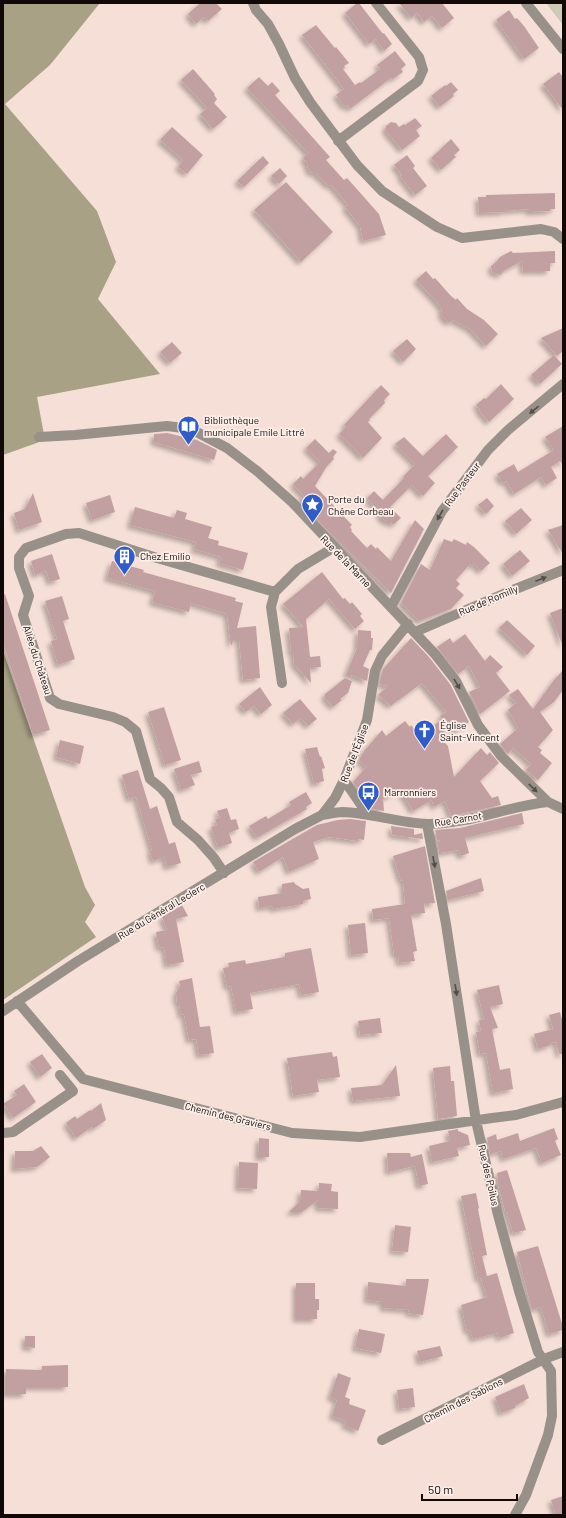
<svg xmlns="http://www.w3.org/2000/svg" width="566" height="1518" font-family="Barlow,sans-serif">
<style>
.green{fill:#cecab6}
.forest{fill:#a8a185}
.building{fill:#c2a0a2;filter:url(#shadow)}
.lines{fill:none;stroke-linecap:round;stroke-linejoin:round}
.street{stroke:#98918a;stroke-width:10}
.oneway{fill:#544d48}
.labels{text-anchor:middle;stroke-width:3.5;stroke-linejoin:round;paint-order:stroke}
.poi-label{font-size:10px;fill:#100907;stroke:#fceee9;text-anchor:start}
.street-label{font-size:10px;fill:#100907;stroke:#fceee9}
</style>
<defs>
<filter id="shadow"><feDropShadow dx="-3.5" dy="3.5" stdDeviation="2" flood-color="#0004"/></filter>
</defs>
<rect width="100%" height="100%" fill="#f6dfd6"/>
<path class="green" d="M546,3h17v22z"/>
<path class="forest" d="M3,3h97l-50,62 -45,39 92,107 19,51 -18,37 62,75 -123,23 8,43 -42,15z
M3,651l82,236 10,18 -10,17 11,15 -93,63z"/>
<path class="building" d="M200,3h16l6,6 -14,12 -4,-4 -8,7 -8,-10z
M357,3h2l24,31 -14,10 -24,-31z
M399,3h43l12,15 -12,10 -10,-12 -8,6 -7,-9 -6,5z
M509,10l6,9 2,-1 7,8 15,22 -15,11 -28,-39z
M316,25l19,23 1,-1 13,16 -5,3 1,2 -2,1 12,16 5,-3 1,1 19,-14 -3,-4 18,-14 11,14 -5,4 2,3 -10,7 -2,-1 -41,31 -2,-4 -3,2 -9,-12 8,-6 -42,-54z
M384,33l8,11 -8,7 -8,-12z
M193,69l22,25 -1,1 3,4 -3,4 13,14 -14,12 -13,-15 7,-6 -26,-28z
M559,72l4,5v33l-20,-26z
M259,77l9,9 4,-4 8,9 -5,4 55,62 -4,3 18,20 3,-2 32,36 7,21 -23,6 -3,-15 -15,-19 3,-2 -17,-20 -2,1 -14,-13 -5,-1 -2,-4 -1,-5 -4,-5 5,-5 -61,-65z
M451,82l7,8 -5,4 1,2 -14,11 -9,-11 14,-11 1,1z
M415,118l7,8 -6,4 4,6 -18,14 -16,-19v-5l5,-4 5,1 3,4 5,-3 1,1z
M172,127l31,28 -16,19 -9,-7 5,-7 -23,-20z
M451,139l9,11 -6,5 2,2 -15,13 -10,-12z
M407,155l8,11 -2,2 14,18 -12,9 -15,-19 2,-1 -8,-10z
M263,156l6,7 -25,24 -7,-6z
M280,168l7,8 -8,8 -8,-8z
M286,182l47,50 -32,30 -47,-52z
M555,193v16h-5v2l-21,1v-3l-25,2v1l-25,1 -1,-16h8v-2z
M511,251l2,2 42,-2v12h-5v8h-27l-1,-10 -17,9 -5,5 -8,-3 -1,-6 5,-4 4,-5z
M426,271l7,8 2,-1 16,18 5,4 1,-2 10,11 17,11 14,14 -12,12 -16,-17 -17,-9 -4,3 -8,-8 1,-6 -6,-8 -20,-21z
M563,328v23l-6,5 -16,-18z
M407,339l9,10 -13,13 -10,-11z
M172,342l10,11 -12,10 -10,-11z
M554,355l8,9 -22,20 -9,-9z
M501,384l13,15 -25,23 -10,-11 1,-1 -4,-5 8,-7 2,1z
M381,385l9,9 -6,6 1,3 -16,16 1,1 -2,2 14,16 -19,20 -24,-24 7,-7 -2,-2z
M563,426v39l-3,-4 -9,6 6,11 -11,7 -5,-8 -27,17 -8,-13 -3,2 -6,-9 17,-10 4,8 36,-22 -9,-13z
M167,433l30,7 20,10 -3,10 -60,-18v-8z
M446,434l12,13 -30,29 7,7 -12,13 -11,-11 -22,22 11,11 -8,7 -2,-3h-5l-6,-6v-4l-13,-14 7,-7 9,9 21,-22 -1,-1 12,-13 -20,-20 9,-7 19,19z
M315,439l14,14 4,-4 4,3 -4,5 1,2 -7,7 -12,20 37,39 -2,2 2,3 -1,1 16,17 4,-4 5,5 1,-2 14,14 24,-41 9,9 -33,64 -59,-58 -32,-34 4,-5 -11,-12 8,-8 2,3 17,-17 -14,-14z
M33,493l9,29 -23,8 -5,-17 11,-4z
M110,495l5,17 -23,8 -6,-17z
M487,498l7,8 -8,8 -8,-9z
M135,507l39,11 3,-8 10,3 -2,6 27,8 -4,11 11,3 -1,4 30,8 -5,17 -24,-7 2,-6 -27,-8 2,-7 -66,-17z
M521,508l11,12 -16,14 -11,-13z
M563,525v29l-15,-24z
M444,539l8,3 2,-3 12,6 1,-3 7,5 16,16 -9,8 -7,-7 -2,2 -2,-2 -14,16 4,4 -4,4 8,7 -13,14 -32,12 -18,-18 20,-39 9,6z
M520,550l10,11 -18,15 -9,-12z
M52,554l8,25 -10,3 -4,-11 -11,4 -4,-14z
M112,561l32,9 -1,2 93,26 -1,3 8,2 -6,25 19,-2 4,52 -17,2 -4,-41h-5l-3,7 -4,-32 -36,-11 -2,9 -37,-10 3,-11 -48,-13z
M322,572l21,27 2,-1 5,6 2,-2 10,12 -2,2 4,5 -9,8 -26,-30 -23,20 4,38 10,-1 1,11 -11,1 1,15 -17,-19 -1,-12h-2l-2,-24 14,-1 -20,-23z
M5,594l45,136 -17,5 -30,-92v-48z
M62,596l7,23 -6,2 12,38 -17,6 -7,-24 6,-2 -12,-38z
M563,608v36h-1l-12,-31z
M507,620l28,26 -8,9 -28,-27z
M358,630l13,1v7h2l-1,12h-2l-7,16 6,3 -2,12 -16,-6h-5l11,-27z
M465,634l20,27 5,-6 13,12 -7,6 14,18 -30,23 -11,-22 11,-5 -11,-21 -11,8 -21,-27 13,-9 3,5z
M411,638l18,19 21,27 19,38 -14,10 -15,-16 6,-4 -24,-29 -23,17h-1l-7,6 -13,-11 10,-9 -9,-2 4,-15z
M563,670v20l-9,12 -14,10 13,18 -15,17 4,3 -2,3 12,10 -14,17 -12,-10 5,-6 -18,-16 -5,6 -8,-10 18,-16 -10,-18 8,-7 -7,-8 9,-6 15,20 21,-29z
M345,678l7,3 -4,12 -8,6 2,1 -9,7 -8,-9v-4z
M260,687l12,18 -11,9 -7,-8 -8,6 -7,-8z
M300,699l17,20 -9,7 -7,-8 -8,6 -10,-11z
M164,707l17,53 -16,5 -17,-53z
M442,719l4,20 -3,2 5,5 6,31 27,-29 6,7 3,-3 9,11 -19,18 12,17 6,-2 3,9 -50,11 -6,-15 -11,6 -2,-7 -19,11 -13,-21 -17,9 1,12 -12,-2 -19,-27 13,-15 -7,-7 5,-9 18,-21 4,6 19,-15 5,6 1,-2 9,11z
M60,740l24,6 -4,18 -24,-7z
M317,747l3,10 1,-1 4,12 -3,1 2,12 -10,3 -9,-35z
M199,761l3,11 -11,3 4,10 -14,5 -7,-21z
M138,770l12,39 7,-3 12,38 6,-2 6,21 -14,4 -3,-10 -11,4 -3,-10 2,-1 -16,-53 -7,2 -7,-24z
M306,792l6,11 -6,4 1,2 -50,29 -8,-12 17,-10 2,3 23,-14 -2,-3z
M227,808l4,12 5,-1 3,10 -10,4 3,10 -14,5 -7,-21 6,-2 -2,-6 5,-1 -3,-7z
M522,813l2,11 -59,14 4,15 -8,3 -3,-6 -19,3 -2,-11 3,-1 -3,-1 -2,-10 25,-2z
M350,819l16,2 -2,19 -6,-1v2l-29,-4 -16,5 6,17 -30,13 -6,-15 -24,15 -6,-10 64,-37 21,-5z
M391,826l23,3v6l8,-2 1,6 -31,-4z
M425,846l10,57 -9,1v-1h-2l1,10 -14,2 6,36 -4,1 2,9 -16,2 -1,-9h-4l-5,-36 -16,2 -1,-11 33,-5 -2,-24 -2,1 -8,-25z
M481,878l3,13 -36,9 -2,-9z
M294,882l1,2 8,5 6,-1 2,11 -8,2v3l-30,5 -1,-3 -13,2 -1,-11 24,-4v-9z
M182,905l6,11 -12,3 8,43 -17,3 -3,-18 -5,1 -3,-16 11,-2 -5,-13z
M365,923l3,30 -17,2 -3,-30z
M311,948l8,44 -18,3 -2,-11 -49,9 3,16 -17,3 -5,-26 -4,1 -4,-19 6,-1 -1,-4 17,-3 1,4 39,-7v-4z
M192,978l8,49 10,-1 4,27 -15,2 -3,-16 -7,1 -5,-26 -3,1 -2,-12 -2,-1 -1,-9 4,-7 -1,-5z
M499,985l4,19 -13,3 8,21 -6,1 8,41 10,-2 3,21 -20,4 -7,-40 -6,1 -4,-22 5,-1 -2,-11 5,-1 -7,-29z
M560,1012l3,11v31h-4l-3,-12 -6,1 1,2 -13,4 -4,-15 19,-5 -4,-14z
M380,1018l2,15 -22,2 -2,-14z
M332,1052l1,5 4,-1 3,21 -23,3 2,12 -26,4 -6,-38z
M42,1054l10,14 -12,9 -10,-15z
M396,1065l4,31 -47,5 -2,-13 31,-3z
M450,1066l1,15h3l3,35 -19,3 -5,-51z
M24,1084l12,18 -23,16 -10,-14 14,-9 -3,-4z
M101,1103l5,17 -13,9 -1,-2 -16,11 -10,-15 9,-7 2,3 13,-9 1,1z
M554,1128l4,11 -3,2 6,14 -19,8 -6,-15 -33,11 -2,-8 -11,3 -3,-16 9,-4 1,6 21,-7 2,8z
M458,1129v2l10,4 2,10 -13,3 2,8 -27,6 -3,-16 21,-5 -2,-10z
M259,1138l10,1v18h-11z
M41,1146l9,11 -13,10 -23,2 1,-18h18z
M387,1153h23l1,4 11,-3 6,30 -9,2 -4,-20 -27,6z
M239,1162l19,1 -1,26 -19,-1z
M507,1170l19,60 -13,3 -7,-22h-1l-8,-30 1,-1 -1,-7z
M319,1183l13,1 -1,7 7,1v17l-20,-1v-8l-16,12h-13l11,-11 1,-11 18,1z
M476,1193l3,15 -1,1 9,46 -5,1 5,20 -9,3 -17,-83z
M395,1225l16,2 -3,25 -16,-1z
M538,1246l25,81v3l-14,4 -8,-27 -9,3 -15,-58z
M497,1273l17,60 -15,5 -1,-5 -25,6 -3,-9 -3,1 -6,-26 26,-8 -6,-19z
M406,1279h23l-6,36 -15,-2 1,-3 -26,-2v-6l-16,-2 1,-18 38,4z
M296,1283h19v16h4v11h-2v9h-21z
M359,1329l26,5 -4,19 -26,-5z
M25,1336h10v12l-10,-1z
M440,1346l3,10 -23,6 -3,-11z
M68,1365v22h-42v7h-20v-25l36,1v-4z
M338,1373l13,5 -6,19 5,2 -1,5 17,6 -8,21 -14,-6 2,-4 -14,-5 5,-16 -7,-3z
M524,1384l5,14 -14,8v2l-14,5 -6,-16z
M413,1388l2,19 -16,2 -2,-19z
M563,1496v19h-7l-5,-15z"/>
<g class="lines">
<path class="street" d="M253,3l3,7 12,14 11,20 16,34 15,24 47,63 25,26 55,36 25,11 79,-9 13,3 9,7
M526,3l37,46
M338,141l80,-60 5,-11 -4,-13 -43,-54
M39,437l36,-2 92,-9 24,3 36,19 30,23 35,31 142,151 22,28 22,44 23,31 47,46 15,7
M275,592l-4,15 11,76
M391,607l51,-96 46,-61 20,-20 55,-46
M415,632l93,-40 55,-22
M344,780l24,35
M322,815c7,-1 14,-3 21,-3 28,1 56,11 85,12 41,0 80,-18 120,-22
M427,824l19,100 30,197 22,94 21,76 19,61 13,19 1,45 -4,19 -22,60 -11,20
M224,873l-10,-15 -16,-18 -21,-18 -8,-25 -8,-9 -11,-9 -14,-48 -11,-9 -12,-5 -54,-13 -9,-6 -27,-83 6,-19 -10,-28v-11l7,-9 40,-14 13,-1 78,25 118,34 23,-23 35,-21
M17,1001l66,78 209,54 68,4 132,-19 24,-3 47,-13
M3,1011l75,-50 217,-132 27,-14 13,-17 9,-18 23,-60 8,-49 7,-15 26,-32
M3,1133l10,-1 60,-41 -13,-16
M382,1440l162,-81 19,-7"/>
</g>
<defs><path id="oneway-solid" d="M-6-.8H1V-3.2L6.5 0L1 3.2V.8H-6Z"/></defs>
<g class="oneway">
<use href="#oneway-solid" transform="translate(534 410) rotate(141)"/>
<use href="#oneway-solid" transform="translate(440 515) rotate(119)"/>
<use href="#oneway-solid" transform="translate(541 579) rotate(-21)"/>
<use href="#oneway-solid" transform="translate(457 684) rotate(59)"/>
<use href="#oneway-solid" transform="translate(533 788) rotate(44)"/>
<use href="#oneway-solid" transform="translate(434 862) rotate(79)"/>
<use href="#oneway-solid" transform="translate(456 990) rotate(81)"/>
</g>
<defs>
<symbol id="library-pin" viewBox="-11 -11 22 30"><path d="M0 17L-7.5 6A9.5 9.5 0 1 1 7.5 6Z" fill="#2f5ccb" stroke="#fceee9"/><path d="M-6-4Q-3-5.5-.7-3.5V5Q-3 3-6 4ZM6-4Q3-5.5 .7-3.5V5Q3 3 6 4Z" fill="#fff"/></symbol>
<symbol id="sight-pin" viewBox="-11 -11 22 30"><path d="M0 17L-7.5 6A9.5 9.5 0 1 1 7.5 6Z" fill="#2f5ccb" stroke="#fceee9"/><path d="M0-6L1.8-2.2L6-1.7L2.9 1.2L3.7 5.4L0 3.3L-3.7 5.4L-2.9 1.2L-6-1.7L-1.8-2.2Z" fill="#fff"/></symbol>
<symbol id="building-pin" viewBox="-11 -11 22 30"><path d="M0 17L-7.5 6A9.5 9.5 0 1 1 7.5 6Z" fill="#2f5ccb" stroke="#fceee9"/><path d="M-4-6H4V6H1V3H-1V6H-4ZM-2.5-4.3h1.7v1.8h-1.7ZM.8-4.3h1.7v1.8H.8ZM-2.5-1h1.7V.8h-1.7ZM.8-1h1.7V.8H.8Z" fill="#fff"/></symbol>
<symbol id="church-pin" viewBox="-11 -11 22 30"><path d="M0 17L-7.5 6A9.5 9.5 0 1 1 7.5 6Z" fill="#2f5ccb" stroke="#fceee9"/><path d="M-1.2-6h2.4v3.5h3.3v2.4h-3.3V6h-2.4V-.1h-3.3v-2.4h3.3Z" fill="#fff"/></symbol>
<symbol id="bus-pin" viewBox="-11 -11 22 30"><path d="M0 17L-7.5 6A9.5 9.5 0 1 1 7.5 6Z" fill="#2f5ccb" stroke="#fceee9"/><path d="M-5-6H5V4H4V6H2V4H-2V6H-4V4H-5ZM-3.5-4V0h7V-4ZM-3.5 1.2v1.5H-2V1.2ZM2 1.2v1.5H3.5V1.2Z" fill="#fff"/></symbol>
</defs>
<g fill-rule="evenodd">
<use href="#library-pin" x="176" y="414" width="25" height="34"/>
<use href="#sight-pin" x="300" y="492" width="25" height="34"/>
<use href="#building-pin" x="112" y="544" width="25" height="34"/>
<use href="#church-pin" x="412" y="718" width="25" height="34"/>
<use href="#bus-pin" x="356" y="780" width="25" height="34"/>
</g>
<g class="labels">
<g class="poi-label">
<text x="204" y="424">Bibliothèque<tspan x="204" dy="12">municipale Emile Littré</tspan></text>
<text x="328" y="503">Porte du<tspan x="328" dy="12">Chêne Corbeau</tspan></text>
<text x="140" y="560">Chez Emilio</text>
<text x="440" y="729">Église<tspan x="440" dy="12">Saint-Vincent</tspan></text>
<text x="384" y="796">Marronniers</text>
</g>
<g class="street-label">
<text transform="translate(462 484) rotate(-53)" y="4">Rue Pasteur</text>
<text transform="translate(346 561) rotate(46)" y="4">Rue de la Marne</text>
<text transform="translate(488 600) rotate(-23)" y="4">Rue de Romilly</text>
<text transform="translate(38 660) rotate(72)" y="4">Allée du Château</text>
<text transform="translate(354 753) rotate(-69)" y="4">Rue de l'Église</text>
<text transform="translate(458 819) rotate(-9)" y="4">Rue Carnot</text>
<text transform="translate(161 911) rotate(-31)" y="4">Rue du Général Leclerc</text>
<text transform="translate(228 1116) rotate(14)" y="4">Chemin des Graviers</text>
<text transform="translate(489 1175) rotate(77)" y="4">Rue des Poilus</text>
<text transform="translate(463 1400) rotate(-27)" y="4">Chemin des Sablons</text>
</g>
</g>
<rect width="566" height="1518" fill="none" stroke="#100907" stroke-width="8"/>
<path d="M422 1494v6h95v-6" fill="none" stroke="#100907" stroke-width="2"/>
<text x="428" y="1494" font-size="12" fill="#100907" stroke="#fceee9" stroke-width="3" paint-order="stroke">50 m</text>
</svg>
